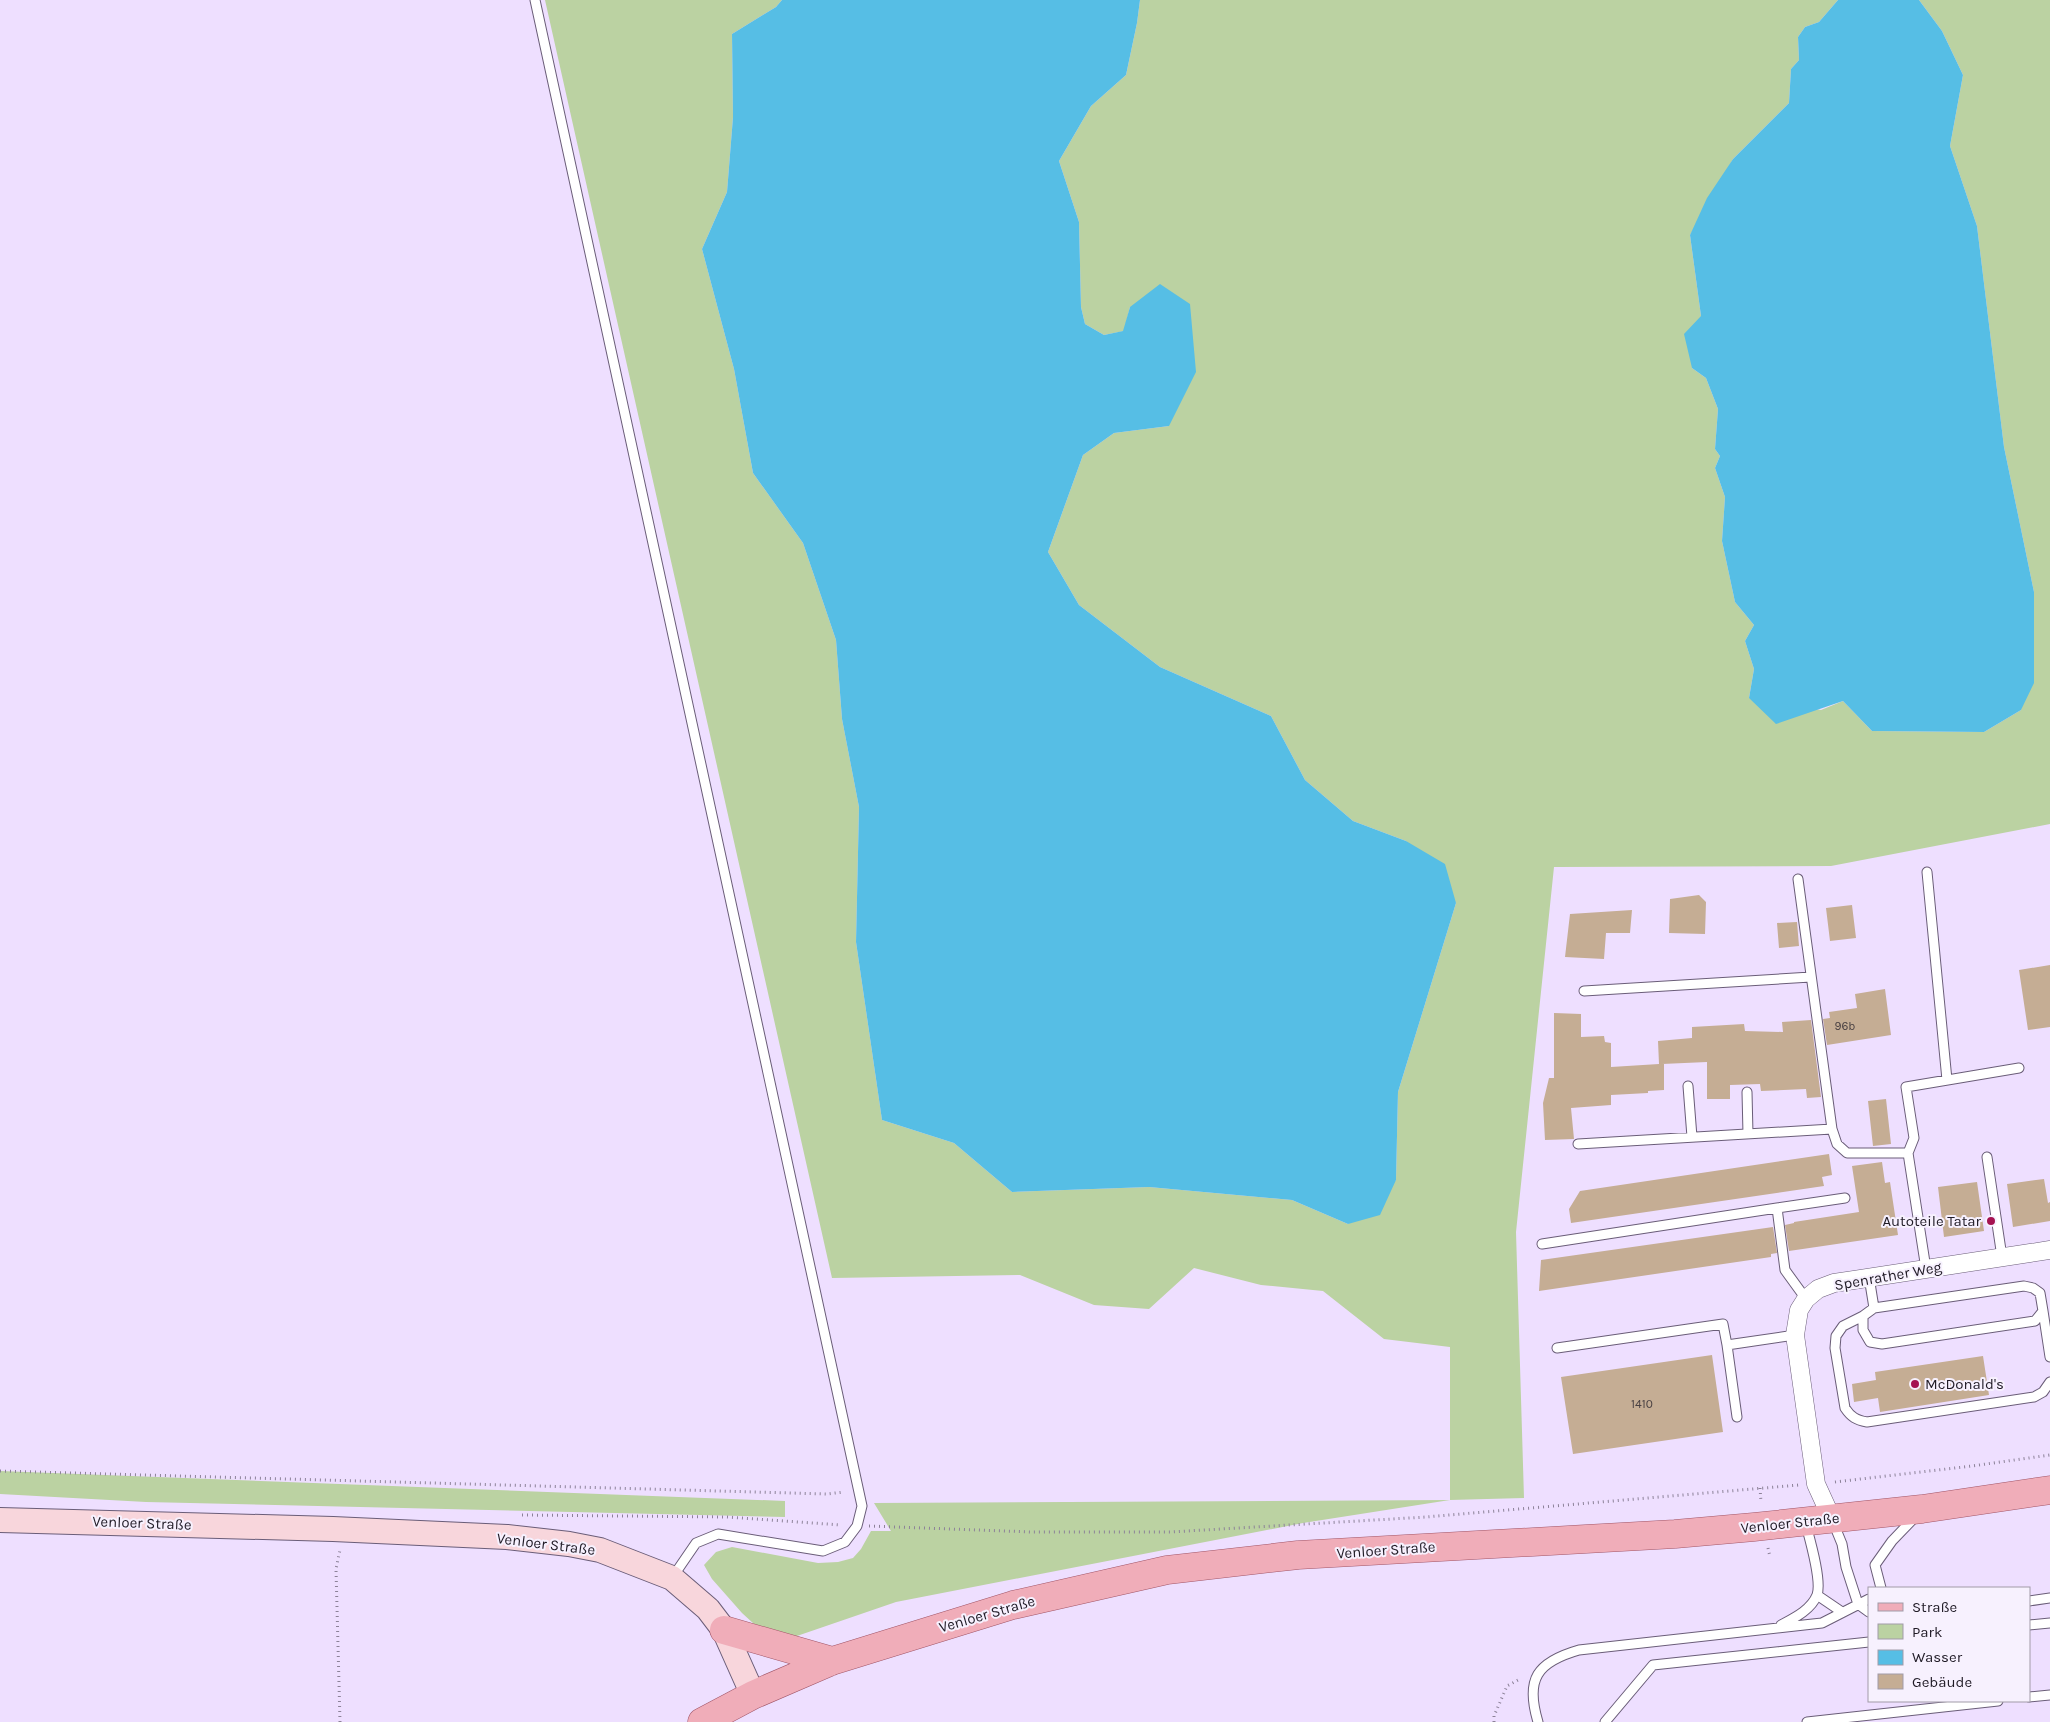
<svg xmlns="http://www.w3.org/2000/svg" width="2050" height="1722" font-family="Karla,sans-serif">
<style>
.green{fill:#bbd2a2}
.water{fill:#56bee5}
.building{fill:#c5ad94}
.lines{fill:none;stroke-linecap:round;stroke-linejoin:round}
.lane-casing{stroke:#6a5d78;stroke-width:11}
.street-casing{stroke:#6a5d78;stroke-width:19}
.secondary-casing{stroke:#6a5d78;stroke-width:26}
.primary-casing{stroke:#a15668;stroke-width:29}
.path{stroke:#8c8298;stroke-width:3;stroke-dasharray:1 4;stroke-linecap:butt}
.lane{stroke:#fff;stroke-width:9}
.street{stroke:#fff;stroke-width:18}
.secondary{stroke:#f8d6dc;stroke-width:24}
.primary{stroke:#f0adb9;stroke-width:28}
.poi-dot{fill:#a51251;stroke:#f7f1fe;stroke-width:2}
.labels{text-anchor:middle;stroke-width:4;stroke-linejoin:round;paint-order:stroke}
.number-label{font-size:12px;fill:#494042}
.poi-label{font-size:15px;fill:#201b26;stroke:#f7f1fe;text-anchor:end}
.street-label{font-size:15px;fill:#201b26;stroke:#f7f1fe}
</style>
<rect width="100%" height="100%" fill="#eedfff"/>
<path class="green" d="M545,0h237l-6,7 -44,27 1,83 -6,75 -25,57 32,120 19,104 50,70 33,97 6,79 17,88 -3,135 26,178 72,23 58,49 137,-5 143,13 56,24 48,-44 2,-88 58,-189 -50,-62 -53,-20 -48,-41 -34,-64 -111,-49 -81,-62 -31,-53 35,-97 31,-22 55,-7 -39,-119 -6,24 -20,4 -19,-11 -4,-17 -2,-85 -20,-61 32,-55 35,-31 11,-52 3,-23h698l-19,22 -14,5 -7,10 1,23 -8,9 -2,34 -56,56 -43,76 11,81 -9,52 14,10 12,31 -3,40 5,7 -5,12 10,29 -3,44 13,61 19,23 -9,16 9,28 -5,29 72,12 22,-9 29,30 112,1 37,-22 13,-118 -30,-145 -27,-221 -27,-80 13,-71 -21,-44 -23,-31h131v824l-219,42 -277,1 -38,365 8,266 -74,2 -147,23 -407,79 -102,35 -26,-7 -14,-6 -12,-11 -30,-34 -8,-14 12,-13 16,-5 86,16 20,-1 15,-4 8,-9 10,-18h20l-17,-28 576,-3v-153l-66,-8 -61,-48 -62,-6 -67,-17 -45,41 -55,-4 -74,-30 -188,3z
M0,1471l785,30v16l-639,-15 -146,-8z"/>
<path class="water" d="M782,0h358l-3,23 -11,52 -35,31 -32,55 20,61 2,85 4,17 19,11 19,-4 7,-24 30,-23 30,20 6,68 -27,54 -55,7 -31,22 -35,97 31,53 81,62 111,49 34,64 48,41 53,20 39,23 11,39 -58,189 -2,88 -16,35 -32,9 -56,-24 -143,-13 -137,5 -58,-49 -72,-23 -26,-178 3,-135 -17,-88 -6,-79 -33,-97 -50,-70 -19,-104 -32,-120 25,-57 6,-75 -1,-83 44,-27z
M1838,0h81l23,31 21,44 -13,71 27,80 27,221 30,145v91l-13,27 -37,22 -112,-1 -29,-30 -67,23 -27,-26 5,-29 -9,-28 9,-16 -19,-23 -13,-61 3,-44 -10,-29 5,-12 -5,-7 3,-40 -12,-31 -14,-10 -8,-34 17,-18 -11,-81 17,-37 26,-39 56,-56 2,-34 8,-9 -1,-23 7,-10 14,-5z"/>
<path class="building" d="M1699,895l7,7 -1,32 -36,-1 1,-34z
M1852,905l4,33 -26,3 -4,-33z
M1632,910l-2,23h-24l-2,26 -39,-2 5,-43z
M1797,922l2,24 -20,2 -2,-25z
M2050,965v62l-22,3 -9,-60z
M1885,989l6,46 -64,10 -4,-26 7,-1 -1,-6 28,-4 -2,-14z
M1554,1013l27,1v23l23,-1 1,6 6,1v24l48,-3 -1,-23 34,-3v-11l52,-3 1,7 38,1 -1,-10 29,-2 10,77 -14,1 -1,-9 -45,2 -1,-7 -30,1v14h-23v-37l-45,2h2v26l-16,1v2l-37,2v10l-40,3 3,31 -29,1 -2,-37 6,-25h5z
M1886,1099l5,45 -18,2 -5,-45z
M1829,1154l3,21 -10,2 2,9 -253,37 -2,-14 11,-18z
M1882,1162l3,21 5,-1 8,53 -109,16 -4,-26 9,-2v-1l65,-10 -7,-46z
M2044,1179l4,24 2,-1v19l-37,6 -6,-43z
M1977,1182l7,49 -40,6 -6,-50z
M1773,1227l4,26 -6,1v3l-232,34 2,-31z
M1712,1355l11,77 -150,22 -12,-77z
M1983,1356l6,39 -109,17 -2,-14 -24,4 -2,-18 24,-4 -1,-8z"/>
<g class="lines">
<defs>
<path id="lane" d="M535,0l327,1506 -5,20 -12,16 -22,9 -105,-17 -22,9 -24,35
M1927,872l20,208
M1798,879l34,250 5,15 10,9h61l18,116
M1584,991l227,-14
M1688,1086l4,51
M1747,1092l1,42
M1578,1144l254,-15
M1908,1153l6,-15 -8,-51 113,-19
M1987,1157l15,100
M1777,1208l68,-10
M1542,1244l235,-36 8,62 21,29
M1869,1277l5,31
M2024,1286l9,2 7,5 3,18 -8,10 -153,23 -12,-2 -7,-12v-14l11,-8z
M2043,1311l7,46
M1863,1316l-20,10 -7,10 -1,12 10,60c6,9 11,12 22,14l167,-25 9,-5 7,-10
M1727,1345l10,72
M1557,1348l166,-24 4,21 68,-10
M1833,1522l9,22 4,23 12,37 11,8
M1881,1588l-6,-23 17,-24 24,-25
M1817,1595l25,17
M2029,1601l21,-3
M1781,1625c13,-7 30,-15 36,-30 5,-14 -7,-55 -11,-70
M2029,1625l21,-2
M2029,1697l21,-2
M1538,1722c-13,-43 -1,-60 41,-72l243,-27 47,-24
M1605,1722l48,-57 216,-23
M1807,1722l191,-21"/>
<path id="street" d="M1832,1519l-16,-35 -21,-149 4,-25 7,-11 12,-10 16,-6 216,-33"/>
<path id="secondary" d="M0,1520l333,9 174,8 62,7 31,6 72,28 36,31 16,21 29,65"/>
<path id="primary" d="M724,1630l108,31
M702,1722l51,-27 79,-34 181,-56 154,-35 131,-15 377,-21 79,-7 168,-18 128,-19"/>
</defs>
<use href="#lane" class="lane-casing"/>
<use href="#street" class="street-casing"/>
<use href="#secondary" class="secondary-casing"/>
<use href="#primary" class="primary-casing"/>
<path class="path" d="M0,1471l827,23 17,-2
M1835,1482l137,-16 78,-11
M1760,1488l1,14
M522,1515l205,2 114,8
M869,1526l163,6h138l256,-15 373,-32
M1768,1548l2,9
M340,1722l-4,-153 4,-19
M1494,1722v-6l13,-30 13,-7"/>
<use href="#lane" class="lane"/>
<use href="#street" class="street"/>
<use href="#secondary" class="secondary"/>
<use href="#primary" class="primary"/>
</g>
<g class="poi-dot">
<circle cx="1991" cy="1221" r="5"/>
<circle cx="1915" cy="1384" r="5"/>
</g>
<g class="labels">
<g class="number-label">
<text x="1845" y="1030">96b</text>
<text x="1642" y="1408">1410</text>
</g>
<g class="poi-label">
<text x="1981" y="1226">Autoteile Tatar</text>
<text x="1925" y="1389" text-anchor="start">McDonald's</text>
</g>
<g class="street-label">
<text transform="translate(1888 1276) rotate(-10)" y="5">Spenrather Weg</text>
<text transform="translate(142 1523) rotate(2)" y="5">Venloer Straße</text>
<text transform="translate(1790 1523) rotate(-6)" y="5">Venloer Straße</text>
<text transform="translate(546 1544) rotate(7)" y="5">Venloer Straße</text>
<text transform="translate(1386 1550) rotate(-4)" y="5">Venloer Straße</text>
<text transform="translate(987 1614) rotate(-16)" y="5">Venloer Straße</text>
</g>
</g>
<rect x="1868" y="1587" width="162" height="115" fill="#f7f1fe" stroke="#a19ba8"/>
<rect x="1878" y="1603" width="25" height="8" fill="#f0adb9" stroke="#a19ba8"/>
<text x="1912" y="1612" font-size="15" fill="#201b26">Straße</text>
<rect x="1878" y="1624" width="25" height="15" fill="#bbd2a2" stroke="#a19ba8"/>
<text x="1912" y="1637" font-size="15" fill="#201b26">Park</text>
<rect x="1878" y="1650" width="25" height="15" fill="#56bee5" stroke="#a19ba8"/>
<text x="1912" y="1662" font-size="15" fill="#201b26">Wasser</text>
<rect x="1878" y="1674" width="25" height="15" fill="#c5ad94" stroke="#a19ba8"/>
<text x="1912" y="1687" font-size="15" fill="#201b26">Gebäude</text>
</svg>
